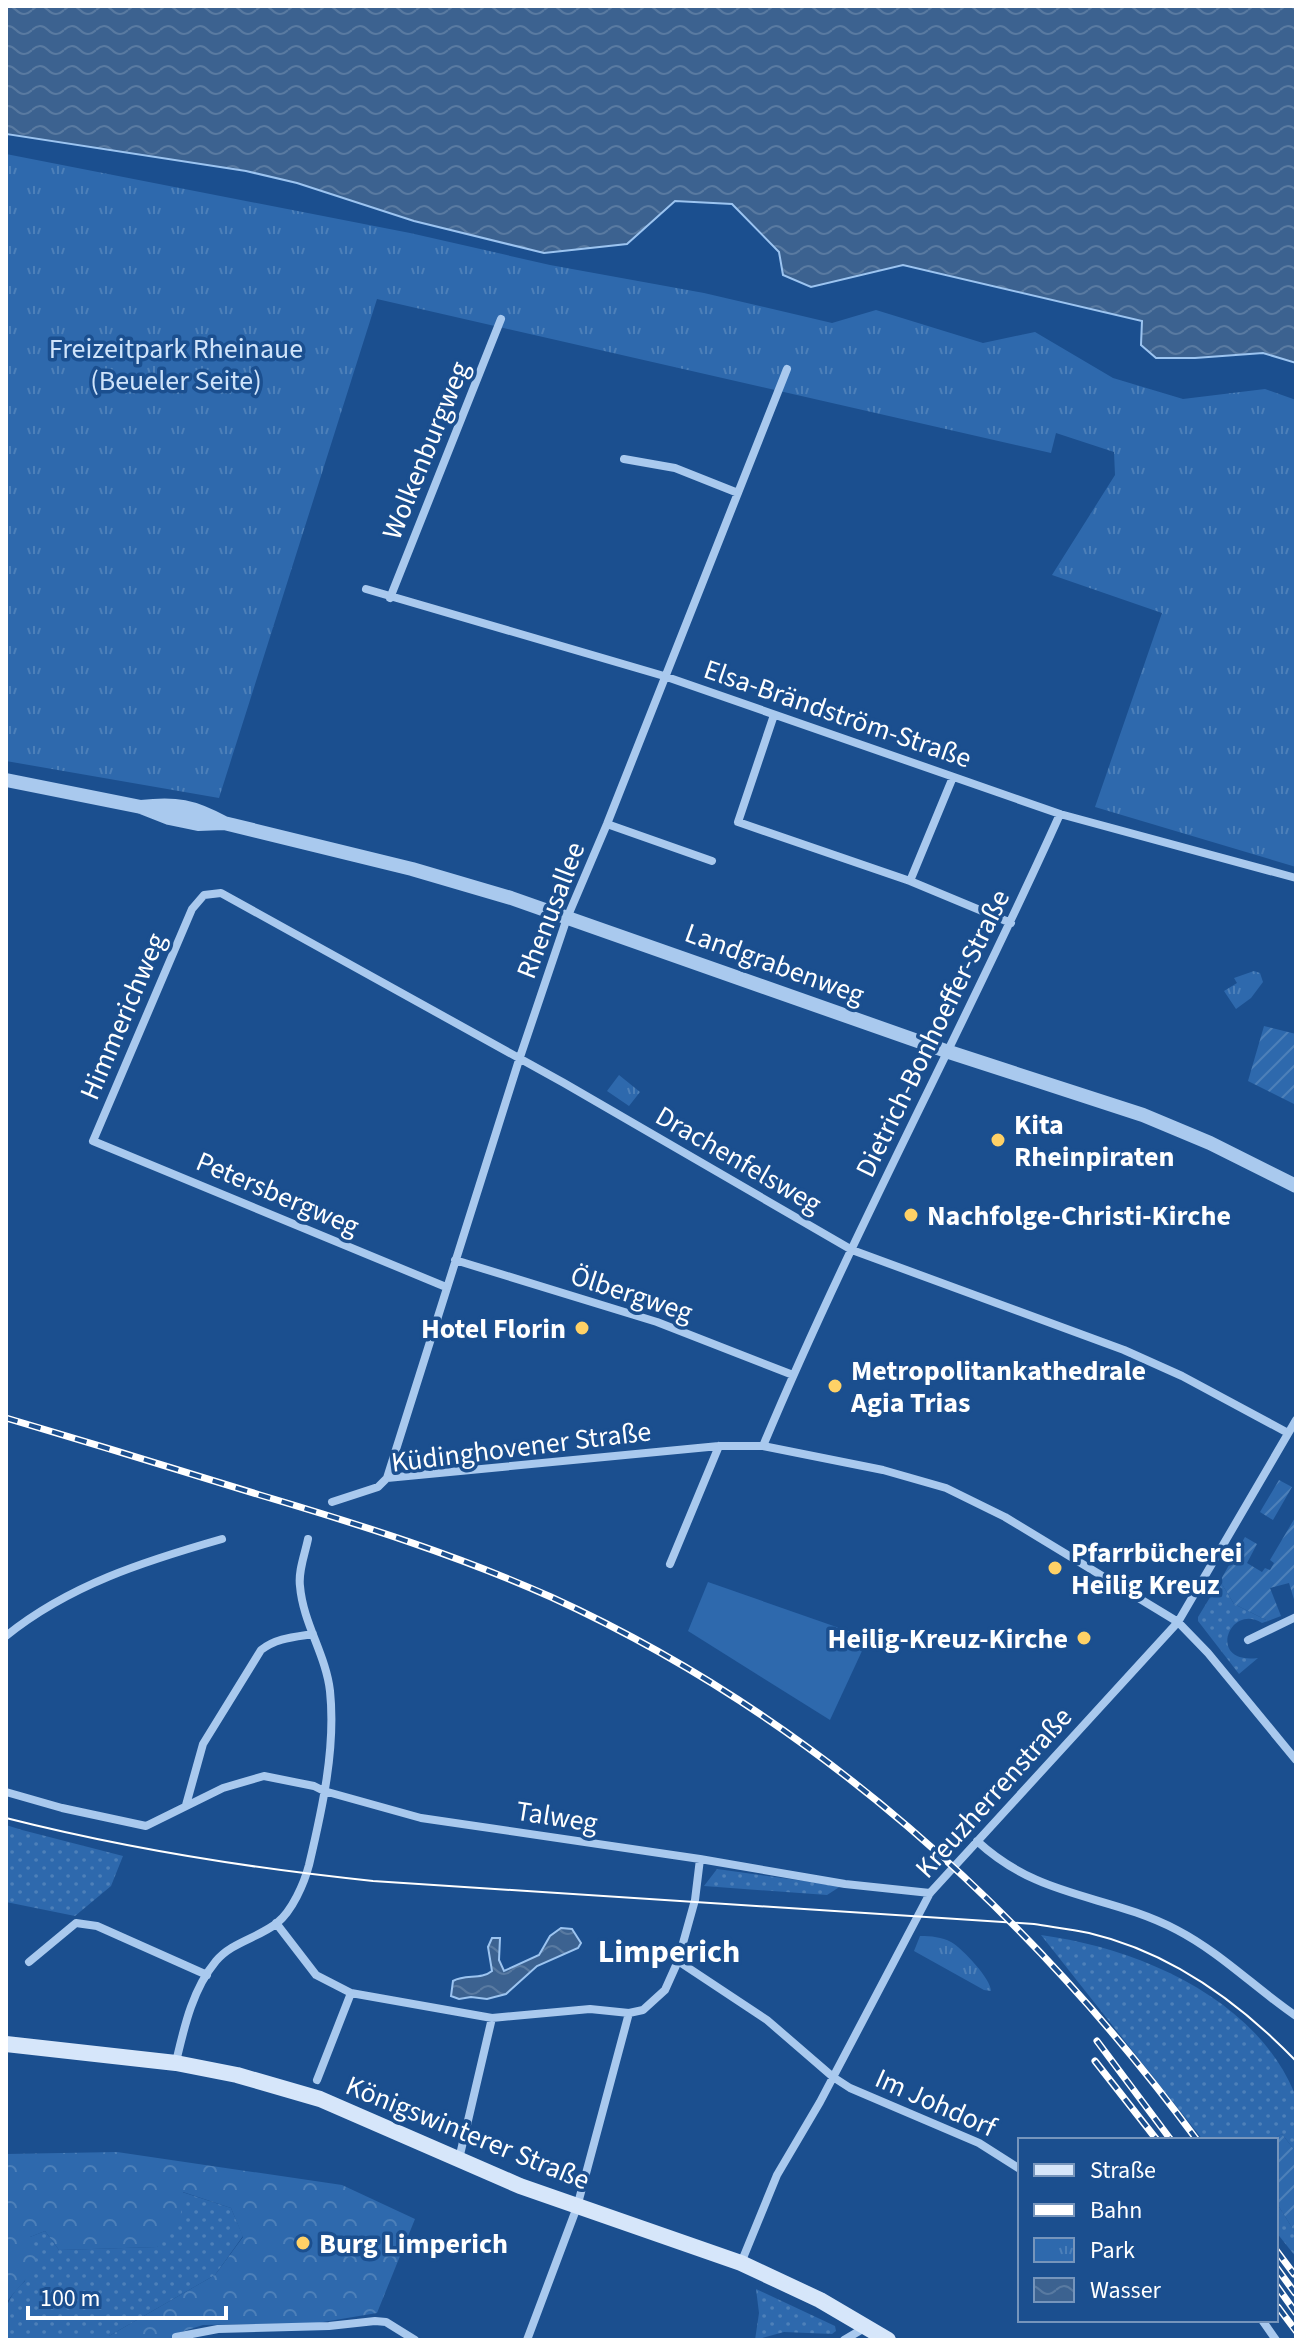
<svg xmlns="http://www.w3.org/2000/svg" width="1302" height="2346" font-family="'Source Sans 3',sans-serif">
<style>
.grass{fill:url(#grass-dots)}
.forest{fill:url(#forest-crowns)}
.park{fill:url(#park-tufts)}
.garden{fill:url(#garden-furrows)}
.pitch{fill:#2e69ad}
.water{fill:url(#water-waves);stroke:#9cc4f0;stroke-width:2}
.lines{fill:none;stroke-linecap:round;stroke-linejoin:round}
.minor{stroke:#a9c9ee;stroke-width:8}
.tertiary{stroke:#a9c9ee;stroke-width:14}
.secondary{stroke:#d6e6fa;stroke-width:16}
.tram{stroke:#fff;stroke-width:2}
.rail-casing{stroke:#fff;stroke-width:7}
.rail{stroke:#1b4f8f;stroke-width:4;stroke-dasharray:12;stroke-linecap:butt}
.poi-dot{fill:#ffd166;stroke:#1b4f8f;stroke-width:3}
.labels{text-anchor:middle;stroke-width:7;stroke-linejoin:round;paint-order:stroke}
.park-label{font-size:28px;fill:#cfe3fa;stroke:#1b4f8f}
.street-label{font-size:28px;fill:#fff;stroke:#1b4f8f}
.poi-label{font-size:28px;font-weight:bold;fill:#fff;stroke:#1b4f8f;text-anchor:start}
.quarter-label{font-size:32px;font-weight:bold;fill:#fff;stroke:#1b4f8f}
</style>
<defs>
<pattern id="grass-dots" width="8" height="8" patternUnits="userSpaceOnUse" patternTransform="scale(2)"><rect width="8" height="8" fill="#2e69ad"/><path d="M2 2h.1M6 6h.1" fill="none" stroke="#4d80b9" stroke-width="1.8" stroke-linecap="round"/></pattern>
<pattern id="forest-crowns" width="20" height="18" patternUnits="userSpaceOnUse" patternTransform="scale(2)"><rect width="20" height="18" fill="#2e69ad"/><path d="M2 6a3 3 0 1 1 6 0M12 15a3 3 0 1 1 6 0" fill="none" stroke="#4d80b9"/></pattern>
<pattern id="park-tufts" width="24" height="20" patternUnits="userSpaceOnUse" patternTransform="scale(2)"><rect width="24" height="20" fill="#2e69ad"/><path d="M3 7l-1-3M5 7V3M7 7l1-3M15 17l-1-3M17 17v-4M19 17l1-3" fill="none" stroke="#4d80b9"/></pattern>
<pattern id="garden-furrows" width="10" height="10" patternUnits="userSpaceOnUse" patternTransform="scale(2)"><rect width="10" height="10" fill="#2e69ad"/><path d="M-1 1l2-2M0 10L10 0M9 11l2-2" fill="none" stroke="#4d80b9"/></pattern>
<pattern id="water-waves" width="16" height="10" patternUnits="userSpaceOnUse" patternTransform="scale(2)"><rect width="16" height="10" fill="#3c6290"/><path d="M0 5q4-4 8 0t8 0" fill="none" stroke="#597aa1"/></pattern>
</defs>
<rect width="100%" height="100%" fill="#1b4f8f"/>
<path class="grass" d="M1220,1581l14,23 34,17 -6,2c-33,-21 -56,42 -4,35l-19,16 -41,-53v-4z
M6,1825l16,5 101,26 -12,30 -36,30 -69,-14z
M717,1869l124,17 -14,9 -123,-9z
M1041,1935c96,13 213,62 253,157 6,13 2,45 2,60l-14,-18 -11,6h-68z
M182,2192l49,16 12,28 -28,39 -106,61v4h-103c0,-29 -4,-38 19,-59l5,-44 15,-6 14,19 98,-3z
M1276,2202l20,32v23l-20,-25z
M756,2289l79,37 1,5 -4,3 -48,-2 -29,8 4,-27z"/>
<path class="forest" d="M117,2152l225,33 73,34 -38,94 -60,10 -114,2 -25,8 2,7h-71v-4l106,-61 28,-38 -12,-29 -48,-16 -3,30 -23,25 -98,3 -14,-19 -15,6c1,5 6,15 6,20 -1,19 -22,32 -30,47v-150z"/>
<path class="park" d="M6,154l404,79 140,32 154,28 128,30 44,-13 107,33 52,-11 78,46 70,21 82,-10 31,11v467l-201,-60 67,-194 -110,-38 63,-100 -1,-23 -58,-19 -5,20 -674,-154 -158,499 -213,-37z
M1254,971l6,2 3,9 -12,16 -15,11 -12,-18 13,-8 -3,-5z
M619,1075l21,17 -11,14 -22,-15z
M920,1936c11,0 22,1 31,6 12,7 40,37 40,49l-7,-1 -70,-39z"/>
<path class="garden" d="M1264,1026l32,8v71l-48,-24z
M1279,1480l13,7 -19,33 -13,-8z
M1296,1516v90l-7,-23 -19,5 11,28 -13,5 -34,-17 -14,-23 25,-44 12,7 -10,19 15,9 3,-4 5,2 4,-7 -4,-3z
M1282,2134l14,18v82l-20,-32v-62h-5z"/>
<path class="pitch" d="M708,1582l160,56 -38,82 -142,-89z"/>
<path class="water" d="M6,6h1290v357l-33,-10 -68,5h-39l-15,-13 1,-24 -239,-56 -92,22 -28,-12 -4,-23 -47,-48 -57,-3 -48,43 -83,9 -130,-32 -117,-38 -51,-12 -240,-37z
M561,1928l11,1 9,14 -3,5 -41,18 -31,28 -19,5 -16,-2 -12,2 -8,-3 2,-15c13,-7 28,-1 39,-10l-4,-24 4,-9h8l-1,22 5,11 35,-16 11,-19z"/>
<g class="lines">
<path class="minor" d="M624,459l51,9 63,25
M366,589l298,87 396,138 236,64
M390,598l111,-279
M774,715l-36,107 172,59 101,42
M607,824l105,37
M910,881l43,-104
M455,1260l202,62 136,53
M446,1287l-353,-146 99,-232 12,-14 17,-2 343,190 288,167 272,100 58,26 106,57
M763,1446c90,-215 202,-420 297,-632
M387,1478l132,-418 48,-142 40,-94 180,-455
M332,1502l46,-15 9,-9 332,-32h44l120,24 63,18 59,29 173,105 30,31 88,107
M670,1564l49,-118
M6,1636c63,-51 139,-75 216,-97
M1248,1640l48,-23
M6,1792l56,16 84,18 77,-38 41,-12 50,10 10,5 97,27 279,41 145,25 85,9
M186,1805l17,-61 58,-94c15,-12 33,-13 52,-16
M977,1841c64,59 129,52 200,89 44,23 78,58 119,86
M276,1923l40,52 35,18 141,25 98,-9 39,4 14,-3 22,-20 13,-29 17,-61 5,-41
M678,1961l89,59 66,57 17,11 129,55 41,26
M29,1962l47,-39 21,3 110,49
M176,2062c8,-34 16,-72 40,-101 16,-19 42,-23 61,-38 15,-12 27,-39 32,-58 13,-55 27,-117 21,-174 -4,-36 -27,-68 -30,-105 -2,-15 5,-32 8,-47
M317,2080l34,-87
M459,2159l33,-141
M741,2263l36,-88 43,-73 110,-209 248,-271 118,-202
M1262,2320l14,20
M176,2337l42,-8 111,-3 46,-5 11,1 29,18
M527,2340l50,-133 52,-194
M844,2340l22,-13"/>
<path class="tertiary" d="M6,780l135,27 28,11 29,6 26,-1
M141,807c35,-4 52,-1 83,16l188,46 99,29 435,153 197,64 67,28 86,43"/>
<path class="secondary" d="M6,2044l170,19 61,12 83,24 200,87 221,77 79,37 68,40"/>
<path class="tram" d="M6,1818c122,31 242,50 367,63l661,43c18,3 37,5 55,9 81,19 150,69 207,128"/>
<defs>
<path id="rail" d="M6,1418c85,25 169,51 254,77 98,29 197,60 291,102 261,119 476,313 646,543
M1097,2041l74,99
M1095,2061l62,79
M1276,2250l18,24
M1276,2267l19,26
M1276,2285l20,28
M1278,2307l18,24"/>
</defs>
<use href="#rail" class="rail-casing"/>
<use href="#rail" class="rail"/>
</g>
<g class="poi-dot">
<circle cx="998" cy="1140" r="8"/>
<circle cx="911" cy="1215" r="8"/>
<circle cx="582" cy="1328" r="8"/>
<circle cx="835" cy="1386" r="8"/>
<circle cx="1055" cy="1568" r="8"/>
<circle cx="1084" cy="1638" r="8"/>
<circle cx="303" cy="2243" r="8"/>
</g>
<g class="labels">
<g class="park-label">
<text x="176" y="358">Freizeitpark Rheinaue<tspan x="176" dy="32">(Beueler Seite)</tspan></text>
</g>
<g class="street-label">
<text transform="translate(425 450) rotate(-68)" y="10">Wolkenburgweg</text>
<text transform="translate(838 713) rotate(19)" y="10">Elsa-Brändström-Straße</text>
<text transform="translate(550 910) rotate(-69)" y="10">Rhenusallee</text>
<text transform="translate(775 963) rotate(20)" y="10">Landgrabenweg</text>
<text transform="translate(122 1016) rotate(-67)" y="10">Himmerichweg</text>
<text transform="translate(932 1033) rotate(-64)" y="10">Dietrich-Bonhoeffer-Straße</text>
<text transform="translate(739 1159) rotate(30)" y="10">Drachenfelsweg</text>
<text transform="translate(278 1193) rotate(23)" y="10">Petersbergweg</text>
<text transform="translate(632 1293) rotate(18)" y="10">Ölbergweg</text>
<text transform="translate(521 1446) rotate(-7)" y="10">Küdinghovener Straße</text>
<text transform="translate(993 1792) rotate(-48)" y="10">Kreuzherrenstraße</text>
<text transform="translate(557 1816) rotate(9)" y="10">Talweg</text>
<text transform="translate(936 2102) rotate(24)" y="10">Im Johdorf</text>
<text transform="translate(468 2132) rotate(22)" y="10">Königswinterer Straße</text>
</g>
<g class="poi-label">
<text x="1014" y="1134">Kita<tspan x="1014" dy="32">Rheinpiraten</tspan></text>
<text x="927" y="1225">Nachfolge-Christi-Kirche</text>
<text x="566" y="1338" text-anchor="end">Hotel Florin</text>
<text x="851" y="1380">Metropolitankathedrale<tspan x="851" dy="32">Agia Trias</tspan></text>
<text x="1071" y="1562">Pfarrbücherei<tspan x="1071" dy="32">Heilig Kreuz</tspan></text>
<text x="1068" y="1648" text-anchor="end">Heilig-Kreuz-Kirche</text>
<text x="319" y="2253">Burg Limperich</text>
</g>
<g class="quarter-label">
<text x="669" y="1962">Limperich</text>
</g>
</g>
<rect width="1302" height="2346" fill="none" stroke="#ffffff" stroke-width="16"/>
<rect x="1018" y="2138" width="260" height="184" fill="#1b4f8f" stroke="#7695bc" stroke-width="2"/>
<rect x="1034" y="2164" width="40" height="12" fill="#d6e6fa" stroke="#7695bc" stroke-width="2"/>
<text x="1090" y="2178" font-size="24" fill="#ffffff">Straße</text>
<rect x="1034" y="2204" width="40" height="12" fill="#ffffff" stroke="#7695bc" stroke-width="2"/>
<text x="1090" y="2218" font-size="24" fill="#ffffff">Bahn</text>
<rect x="1034" y="2238" width="40" height="24" fill="url(#park-tufts)" stroke="#7695bc" stroke-width="2"/>
<text x="1090" y="2258" font-size="24" fill="#ffffff">Park</text>
<rect x="1034" y="2278" width="40" height="24" fill="url(#water-waves)" stroke="#7695bc" stroke-width="2"/>
<text x="1090" y="2298" font-size="24" fill="#ffffff">Wasser</text>
<path d="M28 2306v12h198v-12" fill="none" stroke="#ffffff" stroke-width="4"/>
<text x="40" y="2306" font-size="24" fill="#ffffff" stroke="#1b4f8f" stroke-width="6" paint-order="stroke">100 m</text>
</svg>
